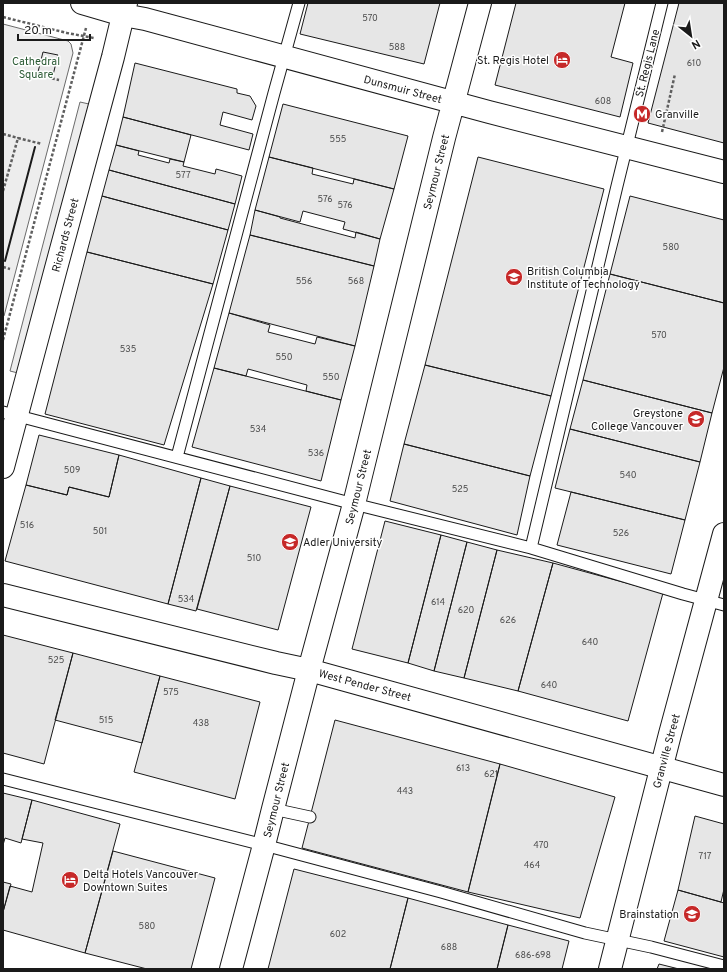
<svg xmlns="http://www.w3.org/2000/svg" width="727" height="972" font-family="Overpass,sans-serif">
<style>
.built{fill:#ededed;stroke:#6a6a6a}
.building{fill:#e6e6e6;stroke:#1a1a1a}
.lines{fill:none;stroke-linecap:round;stroke-linejoin:round}
.lane-casing{stroke:#1a1a1a;stroke-width:13}
.street-casing{stroke:#1a1a1a;stroke-width:24}
.secondary-casing{stroke:#1a1a1a;stroke-width:24}
.primary-casing{stroke:#1a1a1a;stroke-width:24}
.path{stroke:#5f5f5f;stroke-width:2.5;stroke-dasharray:3 2;stroke-linecap:butt}
.lane{stroke:#fff;stroke-width:11}
.street{stroke:#fff;stroke-width:22}
.secondary{stroke:#fff;stroke-width:22}
.primary{stroke:#fff;stroke-width:22}
.wall{stroke:#1a1a1a;stroke-width:2}
.labels{text-anchor:middle;stroke-width:3;stroke-linejoin:round;paint-order:stroke}
.number-label{font-size:9px;fill:#4d4d4d}
.poi-label{font-size:11px;fill:#1a1a1a;stroke:#fff;text-anchor:start}
.park-label{font-size:11px;fill:#2b5a34;stroke:#fff}
.street-label{font-size:11px;fill:#1a1a1a;stroke:#fff}
</style>
<rect width="100%" height="100%" fill="#fff"/>
<path class="built" d="M3,24l65,17 3,3 2,9 -69,263 -1,-1z
M80,102l9,2 -71,269 -8,-2z"/>
<path class="building" d="M308,3h132l-16,61 -124,-30z
M516,3h109l-14,54 22,6 -13,54 -125,-32z
M679,3h45v140l-76,-20z
M43,52l15,3 -5,20 -12,-3h-3z
M135,63l102,26v4l13,3 6,10 -4,14 -29,-8 -3,13 33,9 -4,16 -126,-33z
M283,104l125,32 -14,53 -125,-32z
M123,117l68,18 -7,27 -68,-17z
M116,145l23,6 -1,4 31,8 1,-4 14,3 -1,4 32,8 1,-5 26,7 -7,28 -126,-34z
M269,157l44,11 -1,6 41,10 1,-5 40,10 -14,50 -37,-10 2,-7 -42,-11 -3,11 -45,-12z
M478,157l126,32 -53,207 -126,-31z
M109,170l126,34 -7,26 -126,-34z
M102,196l126,34 -15,54 -126,-32z
M630,196l94,24v83l-114,-29z
M255,210l25,7v1l75,20 1,-6 24,7 -6,27 -124,-31z
M250,235l124,31 -19,80 -126,-33z
M87,252l126,32 -49,161 -119,-31z
M610,274l114,29v64l-12,46 -129,-33z
M229,313l41,12 -2,7 47,12 2,-7 38,9 -14,54 -35,-9 1,-6 -59,-16 -2,7 -32,-8z
M425,365l126,31 -21,80 -126,-32z
M214,368l127,32 -20,81 -129,-34z
M583,380l129,33 -12,49 -130,-33z
M570,429l130,33 -15,58 -130,-32z
M39,435l80,20 -10,42 -40,-10 -2,8 -41,-10z
M404,444l126,32 -13,59 -127,-34z
M119,455l82,23 -33,126 -163,-43 21,-76 41,10 2,-8 40,10z
M201,478l29,8 -34,125 -28,-7z
M230,486l81,21 -33,123 -81,-21z
M571,492l114,28 -14,54 -114,-29z
M385,521l56,14 -33,128 -56,-14z
M441,535l26,7 -33,129 -26,-8z
M467,542l30,8 -33,128 -30,-7z
M497,550l56,13 -35,128 -54,-13z
M553,563l110,30 -35,128 -110,-30z
M3,635l70,18 -29,111 -41,-11z
M73,653l87,23 -18,67 -87,-23z
M160,676l100,26 -25,97 -101,-27z
M335,720l165,44 -32,128 -166,-44z
M500,764l115,33 -35,121 -112,-26z
M3,793l29,7 -11,43 -16,-5 -2,7z
M32,800l88,24 -35,129 -82,-23v-18l7,-26 22,6 11,-49 -21,-4z
M695,816l29,8v65l-3,13 -43,-12z
M113,851l102,27 -24,91h-44l-62,-16z
M294,869l114,29 -18,71h-122z
M3,882l8,2 -8,28z
M678,890l46,13v54l-60,-16z
M408,898l100,27 -11,44h-107z
M508,925l61,16 -7,28h-65z
M659,964l20,5h-22z"/>
<g class="lines">
<defs>
<path id="lane" d="M3,412l351,92 177,44 152,46 41,11
M177,457l97,-364 25,-90
M531,548l86,-362 45,-183
M3,779l261,66 177,47 144,41 66,14 73,19
M273,809l37,8"/>
<path id="street" d="M610,969l60,-235 54,-200"/>
<path id="secondary" d="M3,467l52,-195 58,-215 13,-54
M3,595l273,68 33,7 415,115"/>
<path id="primary" d="M82,3l41,12 22,4 344,93 235,60
M231,969l33,-124 9,-36 36,-139 45,-166 90,-366 36,-135"/>
</defs>
<use href="#lane" class="lane-casing"/>
<use href="#street" class="street-casing"/>
<use href="#secondary" class="secondary-casing"/>
<use href="#primary" class="primary-casing"/>
<path class="path" d="M3,17l64,16 27,5
M51,75l-1,3 9,2
M662,132l13,-58
M3,134l15,4
M3,191l15,-53 24,6
M3,267l7,2
M3,340l83,-312"/>
<use href="#lane" class="lane"/>
<use href="#street" class="street"/>
<use href="#secondary" class="secondary"/>
<use href="#primary" class="primary"/>
<path class="wall" d="M5,261l30,-114"/>
</g>
<defs>
<symbol id="hotel-disc" viewBox="-11 -11 22 22"><circle r="9.5" fill="#c62828" stroke="#fff"/><path d="M-6-4.5h1.5V1H6V5H4.5V3h-9V5H-6ZM-4 0a1.8 1.8 0 1 1 3.6 0ZM.5 0V-2.5h3Q6-2.5 6 0Z" fill="#fff"/></symbol>
<symbol id="metro-disc" viewBox="-11 -11 22 22"><circle r="9.5" fill="#c62828" stroke="#fff"/><path d="M-5.5 5V-5H-3L0 0L3-5H5.5V5H3V-.5L0 4L-3-.5V5Z" fill="#fff"/></symbol>
<symbol id="university-disc" viewBox="-11 -11 22 22"><circle r="9.5" fill="#c62828" stroke="#fff"/><path d="M0-5L7-2L0 1L-7-2ZM-4 1L0 2.5L4 1V4Q0 6-4 4Z" fill="#fff"/></symbol>
</defs>
<g fill-rule="evenodd">
<use href="#hotel-disc" x="552" y="50" width="20" height="20"/>
<use href="#metro-disc" x="632" y="104" width="20" height="20"/>
<use href="#university-disc" x="504" y="267" width="20" height="20"/>
<use href="#university-disc" x="686" y="409" width="20" height="20"/>
<use href="#university-disc" x="280" y="532" width="20" height="20"/>
<use href="#hotel-disc" x="60" y="870" width="20" height="20"/>
<use href="#university-disc" x="682" y="904" width="20" height="20"/>
</g>
<g class="labels">
<g class="number-label">
<text x="370" y="21">570</text>
<text x="397" y="50">588</text>
<text x="694" y="66">610</text>
<text x="603" y="104">608</text>
<text x="338" y="142">555</text>
<text x="183" y="178">577</text>
<text x="325" y="202">576</text>
<text x="345" y="208">576</text>
<text x="671" y="250">580</text>
<text x="304" y="284">556</text>
<text x="356" y="284">568</text>
<text x="659" y="338">570</text>
<text x="128" y="352">535</text>
<text x="284" y="360">550</text>
<text x="331" y="380">550</text>
<text x="258" y="432">534</text>
<text x="316" y="456">536</text>
<text x="72" y="473">509</text>
<text x="628" y="478">540</text>
<text x="460" y="492">525</text>
<text x="27" y="528">516</text>
<text x="100" y="534">501</text>
<text x="621" y="536">526</text>
<text x="254" y="561">510</text>
<text x="186" y="602">534</text>
<text x="438" y="605">614</text>
<text x="466" y="613">620</text>
<text x="508" y="623">626</text>
<text x="590" y="645">640</text>
<text x="56" y="663">525</text>
<text x="549" y="688">640</text>
<text x="171" y="695">575</text>
<text x="106" y="723">515</text>
<text x="201" y="726">438</text>
<text x="463" y="771">613</text>
<text x="491" y="777">621</text>
<text x="405" y="794">443</text>
<text x="541" y="848">470</text>
<text x="705" y="859">717</text>
<text x="532" y="868">464</text>
<text x="147" y="929">580</text>
<text x="338" y="937">602</text>
<text x="449" y="950">688</text>
<text x="533" y="958">686-698</text>
</g>
<g class="poi-label">
<text x="549" y="64" text-anchor="end">St. Regis Hotel</text>
<text x="655" y="118">Granville</text>
<text x="527" y="275">British Columbia<tspan x="527" dy="13">Institute of Technology</tspan></text>
<text x="683" y="417" text-anchor="end">Greystone<tspan x="683" dy="13">College Vancouver</tspan></text>
<text x="303" y="546">Adler University</text>
<text x="83" y="878">Delta Hotels Vancouver<tspan x="83" dy="13">Downtown Suites</tspan></text>
<text x="679" y="918" text-anchor="end">Brainstation</text>
</g>
<g class="park-label">
<text x="36" y="65">Cathedral<tspan x="36" dy="13">Square</tspan></text>
</g>
<g class="street-label">
<text transform="translate(647 63) rotate(-76)" y="4">St. Regis Lane</text>
<text transform="translate(403 89) rotate(15)" y="4">Dunsmuir Street</text>
<text transform="translate(436 172) rotate(-76)" y="4">Seymour Street</text>
<text transform="translate(65 235) rotate(-75)" y="4">Richards Street</text>
<text transform="translate(358 487) rotate(-76)" y="4">Seymour Street</text>
<text transform="translate(365 685) rotate(15)" y="4">West Pender Street</text>
<text transform="translate(666 751) rotate(-75)" y="4">Granville Street</text>
<text transform="translate(276 800) rotate(-76)" y="4">Seymour Street</text>
</g>
</g>
<rect width="727" height="972" fill="none" stroke="#1a1a1a" stroke-width="8"/>
<g transform="translate(691 36) rotate(150)" stroke="#ffffff" stroke-width="3" paint-order="stroke">
<path d="M0-3L7 15L0 10L-7 15Z" fill="#1a1a1a"/>
<text y="-6" font-size="11" font-weight="bold" text-anchor="middle" fill="#1a1a1a">N</text>
</g>
<path d="M18 34v6h72v-6" fill="none" stroke="#1a1a1a" stroke-width="2"/>
<text x="24" y="34" font-size="12" fill="#1a1a1a" stroke="#ffffff" stroke-width="3" paint-order="stroke">20 m</text>
</svg>
